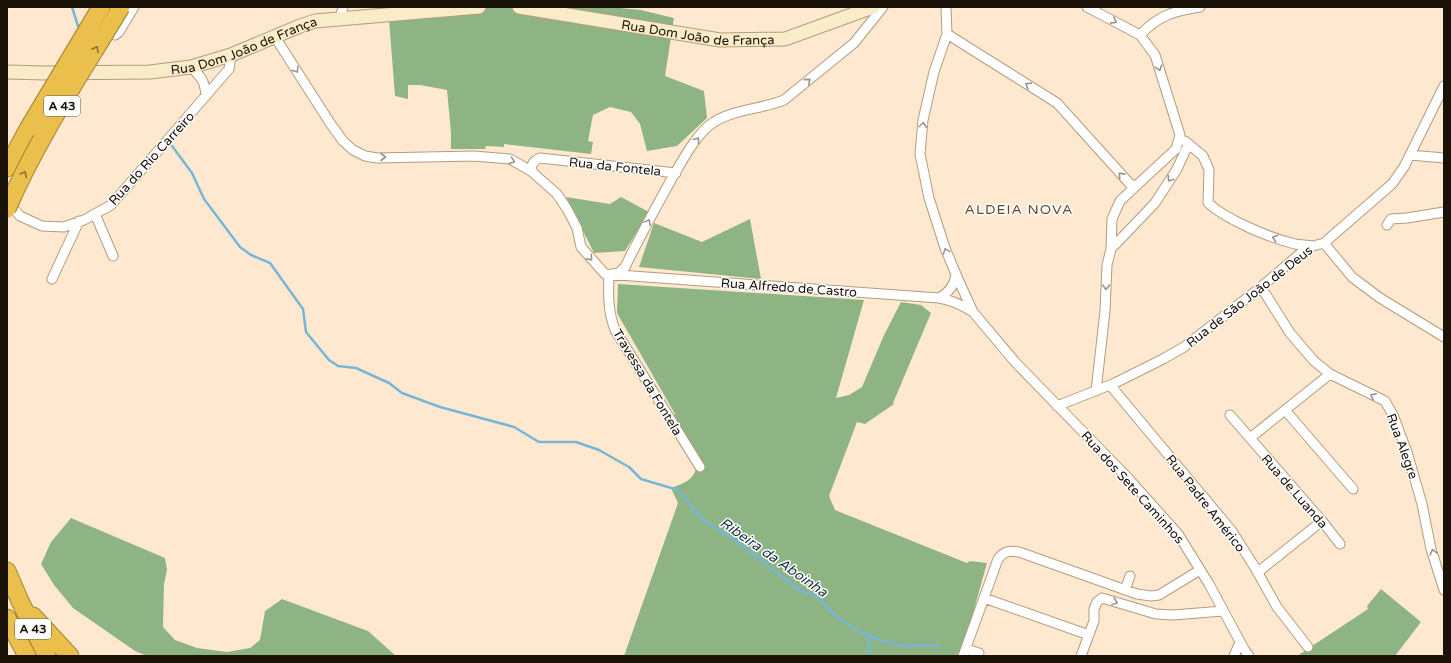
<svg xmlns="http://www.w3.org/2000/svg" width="1451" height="663" font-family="'Varela Round',sans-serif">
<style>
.forest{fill:#8fb483}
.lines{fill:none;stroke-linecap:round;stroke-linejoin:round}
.stream{stroke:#77b6d6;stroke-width:2.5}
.minor-casing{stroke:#b39c7e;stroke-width:11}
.secondary-casing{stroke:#b39c7e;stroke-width:15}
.motorway-casing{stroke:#a28234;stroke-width:19}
.minor{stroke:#fff;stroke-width:9}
.secondary{stroke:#f9ecc9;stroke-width:13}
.motorway{stroke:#ebbf4c;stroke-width:17}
.motorway-bridge-casing{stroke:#a28234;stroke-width:19;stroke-linecap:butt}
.motorway-bridge{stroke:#ebbf4c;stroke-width:17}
.oneway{stroke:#98948f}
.oneway2{stroke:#8d712d}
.labels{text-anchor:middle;stroke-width:3;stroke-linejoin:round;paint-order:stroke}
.shield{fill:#fff;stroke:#5f5951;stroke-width:1}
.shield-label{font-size:12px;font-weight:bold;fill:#1b1207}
.street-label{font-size:13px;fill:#1b1207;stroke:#fff}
.neighbourhood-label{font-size:14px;letter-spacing:1px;fill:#5f4a2f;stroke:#fff}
.water-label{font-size:14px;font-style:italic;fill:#163442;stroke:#fff}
</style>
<rect width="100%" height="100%" fill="#fee9d0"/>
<path class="forest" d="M388,7h222l31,3 33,8 -9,58 39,15 3,27 -30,28 -30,5 -7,-27 -9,-12 -21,-5 -17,8 -5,26 5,1 -2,12 -87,-10v3l-18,-1 -1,3h-34v-16l-4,-43 -27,-5h-12v14l-13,-3z
M566,197l44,7 11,-7 28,15 -24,39 -31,2z
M750,219l11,60 -122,-12 15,-44 48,19z
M618,284l246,16 -28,98 13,-3 13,-8 22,-52 17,-33 20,3 10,8 -38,90 1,1 -29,20 -8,-2 -28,74 6,14 132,53 3,-2 17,2 -26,93h-337l54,-153 -7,-15c19,-7 24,-9 28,-31l-25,-42 1,-1 -58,-101z
M71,518l94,40 2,12 -3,14 -1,43 12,13 22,8 30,4 23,-4 10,-8 5,-29 17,-12 86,32 28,25h-249l-12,-5 -62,-43 -19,-23 -13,-21 10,-22z
M1381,589l40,33 -26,34h-98l71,-47 -1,-3z"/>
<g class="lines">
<path class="stream" d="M72,7l6,19
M172,146l20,27 12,26 36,48 11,8 19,8 33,46 3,23 23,28 9,6 18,2 33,15 13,10 38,14 74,20 25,15h37l23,8 30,17 12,12 37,11 25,30 36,23 60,47 17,6 23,23 18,11 23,10 25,6 34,-1
M868,656l2,-11 -2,-10"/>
<defs>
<path id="minor" d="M946,7l1,27 -13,38 -11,48 -3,34 9,44 16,50 13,31 15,33 43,51 112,115 50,56 31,50 35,65 5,7
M340,18l3,-11
M107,26l8,9 4,-3 15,-25
M947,34l110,69 74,82h6l39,-36 4,-14 -25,-80 -15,-20 -53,-28
M1140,35c19,-20 34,-24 60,-28
M275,37l55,86 13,18 10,9 12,6 12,2 97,-2 36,3 21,12 26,23 10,15 10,19 4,19 24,27 334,24c13,2 23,7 34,14
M191,67c10,10 14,14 15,29
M1185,141l18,15 6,14 -1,33c19,17 62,35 87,41 5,1 12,1 18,2
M1410,155l34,3
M533,173c-3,-8 0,-12 7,-15l136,15
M8,202l12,14 22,10 22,1 20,-7 27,-15 118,-136 2,-14
M95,214l18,42
M1387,225l4,-6 16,-1 37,-6
M1324,243l28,34 28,21 64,39
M1111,249l1,-30 8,-18 17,-16
M612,274l7,-1 6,-6c14,-29 30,-58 46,-87 10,-17 26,-48 43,-58 21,-13 48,-13 70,-22l70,-57 29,-36
M609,275c-1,20 -1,36 6,55l85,137
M52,279l27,-58
M1261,287l29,46 24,28 16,13 55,27 8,14 14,37 15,52 9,45 13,41
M939,298c10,-6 15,-12 17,-23
M1110,385l121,145 23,36 23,41 31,40
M1096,391l9,-80 2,-46 4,-16 44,-46 22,-34 11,-24
M1057,406l58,-23 48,-24 21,-12 77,-60 40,-34 12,-7 11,-3 68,-59 12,-17 40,-81
M1285,410l68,79
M1230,415l92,106 18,23
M1250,438l80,-64
M1258,572l64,-51
M1125,590l5,-14
M984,598l105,37
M966,649l13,4
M963,656l35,-97c6,-8 12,-9 21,-7l118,42 14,2 8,-1 41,-25
M1081,656l13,-35v-12l3,-7 5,-4 54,16 17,1 50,-4
M1234,656l6,-14"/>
<g id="secondary">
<path id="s1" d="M519,7l201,33 65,-1 88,-32"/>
<path id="s2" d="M7,72l37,1 106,-1 41,-5 40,-12 69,-29 15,-5 164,-14"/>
</g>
<path id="motorway" d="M7,168l21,-39
M7,571l13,30 27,55
M33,616l37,40
M7,618l20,38"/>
</defs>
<use href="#minor" class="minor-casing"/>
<use href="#secondary" class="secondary-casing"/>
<use href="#motorway" class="motorway-casing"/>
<use href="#minor" class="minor"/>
<use href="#secondary" class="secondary"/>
<use href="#motorway" class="motorway"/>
<defs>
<path id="motorway-bridge" d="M28,129l73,-122
M7,209c30,-70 75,-137 114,-202"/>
</defs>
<use href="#motorway-bridge" class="motorway-bridge-casing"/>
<use href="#motorway-bridge" class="motorway-bridge"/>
</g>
<defs><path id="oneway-chevron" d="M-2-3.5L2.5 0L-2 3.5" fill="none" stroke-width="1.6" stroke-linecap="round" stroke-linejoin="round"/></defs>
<g class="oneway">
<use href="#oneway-chevron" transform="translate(1114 21) rotate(28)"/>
<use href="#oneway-chevron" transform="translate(1159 68) rotate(72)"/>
<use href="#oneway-chevron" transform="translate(296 70) rotate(57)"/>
<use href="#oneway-chevron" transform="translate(808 81) rotate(-40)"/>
<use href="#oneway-chevron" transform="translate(1028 85) rotate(-148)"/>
<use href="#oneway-chevron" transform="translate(923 125) rotate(-83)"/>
<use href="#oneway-chevron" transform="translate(697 140) rotate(-52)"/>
<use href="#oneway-chevron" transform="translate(383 157)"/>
<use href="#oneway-chevron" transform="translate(512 161) rotate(22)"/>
<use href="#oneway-chevron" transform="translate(1121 175) rotate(-132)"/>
<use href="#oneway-chevron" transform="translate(1170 179) rotate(123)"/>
<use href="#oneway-chevron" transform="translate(648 222) rotate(-62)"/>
<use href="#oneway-chevron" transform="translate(1275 238) rotate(-162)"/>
<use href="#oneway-chevron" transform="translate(946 251) rotate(-111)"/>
<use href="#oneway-chevron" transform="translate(590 258) rotate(49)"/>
<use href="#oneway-chevron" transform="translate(1106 287) rotate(92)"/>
<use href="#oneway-chevron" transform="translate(1373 396) rotate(-154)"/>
<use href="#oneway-chevron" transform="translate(1433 552) rotate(-106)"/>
<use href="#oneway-chevron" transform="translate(1115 602) rotate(19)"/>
</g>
<g class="oneway2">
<use href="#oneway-chevron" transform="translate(96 49) rotate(-59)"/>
<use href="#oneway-chevron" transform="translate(24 174) rotate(-62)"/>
</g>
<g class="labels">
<g class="shield">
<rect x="44" y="96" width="36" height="20" rx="3"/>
<rect x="15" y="619" width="36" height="20" rx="3"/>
</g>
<g class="shield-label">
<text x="62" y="110">A 43</text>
<text x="33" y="633">A 43</text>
</g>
<g class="street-label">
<text dy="5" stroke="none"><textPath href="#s1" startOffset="181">Rua Dom João de França</textPath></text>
<text dy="5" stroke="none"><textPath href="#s2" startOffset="241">Rua Dom João de França</textPath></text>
<text transform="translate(151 158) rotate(-48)" y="5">Rua do Rio Carreiro</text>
<text transform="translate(615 166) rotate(6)" y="5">Rua da Fontela</text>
<text transform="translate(789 287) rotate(4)" y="5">Rua Alfredo de Castro</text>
<text transform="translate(1249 296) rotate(-38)" y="5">Rua de São João de Deus</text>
<text transform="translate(648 382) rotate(59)" y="5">Travessa da Fontela</text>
<text transform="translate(1403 446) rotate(70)" y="5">Rua Alegre</text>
<text transform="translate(1133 487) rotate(48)" y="5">Rua dos Sete Caminhos</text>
<text transform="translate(1295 491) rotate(49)" y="5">Rua de Luanda</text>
<text transform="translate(1206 503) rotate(52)" y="5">Rua Padre Américo</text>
</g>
<g class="neighbourhood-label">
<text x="1019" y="214">ALDEIA NOVA</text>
</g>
<g class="water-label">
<text transform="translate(774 557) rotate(35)" y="5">Ribeira da Aboinha</text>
</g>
</g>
<rect width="1451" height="663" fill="none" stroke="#1b1207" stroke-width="16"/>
</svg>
